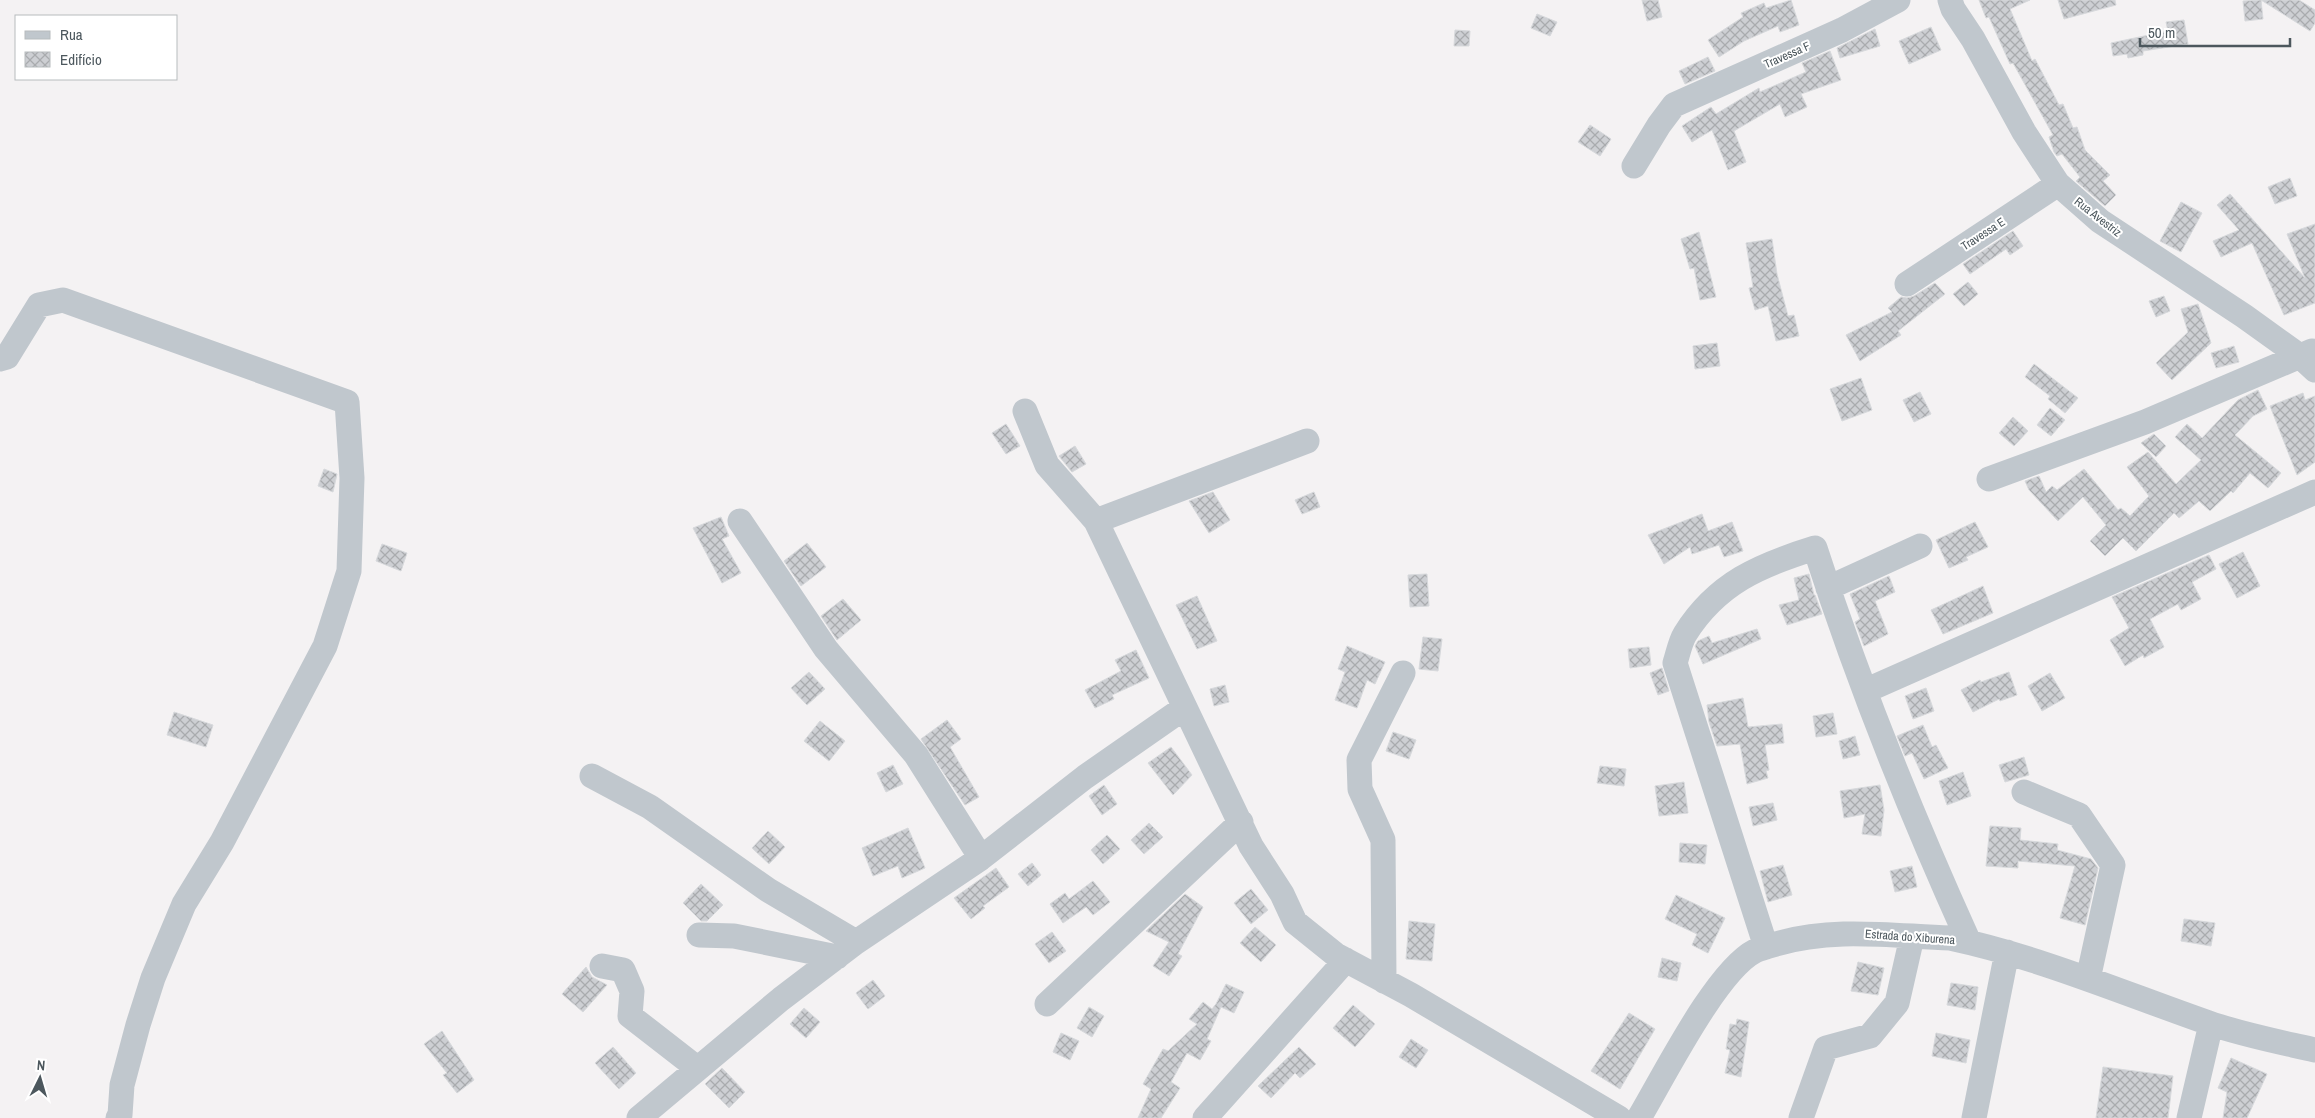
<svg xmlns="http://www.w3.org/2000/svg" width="2315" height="1118" font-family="'Archivo Narrow',sans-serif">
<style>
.building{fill:url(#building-cross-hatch);stroke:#d7d9dc}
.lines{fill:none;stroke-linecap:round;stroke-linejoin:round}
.minor{stroke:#c0c7cd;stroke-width:25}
.labels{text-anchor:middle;stroke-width:4;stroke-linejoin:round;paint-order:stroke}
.street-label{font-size:12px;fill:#4c575d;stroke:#fff}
</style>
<defs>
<pattern id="building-cross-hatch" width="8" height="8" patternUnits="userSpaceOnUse" patternTransform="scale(1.25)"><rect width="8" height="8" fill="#cdcfd3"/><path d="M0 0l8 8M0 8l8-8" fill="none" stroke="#a9abae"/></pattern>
</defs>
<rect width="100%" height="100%" fill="#f4f2f3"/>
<path class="building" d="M1642,0h16l4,17 -15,4z
M1791,0l8,25 -19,7 -2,-6 -34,15 -25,16 -11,-17 35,-23 -2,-4 23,-10 2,5z
M1979,0h51l-20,9 22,52 3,-2 24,46 4,-1 10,24 4,-1 8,23 25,25 -7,6 13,14 -11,11 -29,-25 4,-4 -18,-23 -5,2 -3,-4 -5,-15 4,-2 -40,-72 -3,1 -21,-47 -3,1z
M2058,0h57l1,5 -52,14z
M2261,0l2,19 -18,2 -2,-20z
M2261,0h38l16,10v13l-5,8z
M1537,14l20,8 -7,14 -19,-8z
M2184,20l4,24 -45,7v4l-15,3 -1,-4 -14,2 -2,-13 57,-12 -2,-9z
M1931,27l10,23 -32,14 -10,-23z
M1875,29l5,17 -40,12 -3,-10z
M1455,30l15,1 -1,15h-15z
M1830,51l11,29 -40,14 6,13 -22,10 -5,-13 -46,27 12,31 -18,8 -16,-40 -20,12 -10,-16 29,-19 5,7 43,-26 1,4 46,-20 -4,-9z
M1708,57l7,14 -30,13 -6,-13z
M1590,125l21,14 -11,17 -22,-14z
M2290,178l7,18 -22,8 -7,-17z
M2230,194l75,84 -18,-44 28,-10v79l-31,12 -32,-72 -31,14 -8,-16 26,-11 -22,-25z
M2181,202l21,11 -21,39 -21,-11z
M2013,231l10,15 -13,9 -4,-6 -36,25 -7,-10z
M1699,232l17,65 -16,3 -6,-32 -4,1 -9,-30z
M1772,239l5,35 11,42 6,-1 5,21 -23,5 -8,-35 -13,4 -6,-22 4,-1 -7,-44z
M1968,282l10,12 -14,12 -11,-12z
M1935,283l10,11 -47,37 3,4 -41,26 -14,-26 46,-23 -4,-4 13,-11 6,1 7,-2z
M2164,296l6,15 -14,6 -7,-16z
M2198,304l13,39 -39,37 -16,-17 32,-31 -7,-23z
M1717,343l3,23 -25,3 -2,-23z
M2234,346l5,16 -23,6 -5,-15z
M2034,364l44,34 -13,15 -17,-14 2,-3 -25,-19z
M1861,378l11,32 -30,11 -12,-32z
M2258,390l9,19 -14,7 -18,19 46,38 -13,15 -18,-15 -17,20 -2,-2 -21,20 -11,-10 -20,17 -5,-5 -38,38 -13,-13 -18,18 -15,-15 16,-16 -23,-28 -25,24 -29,-31 -4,-9 14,-5 7,16 6,-6 5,4 27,-21 34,41 3,-2 9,8 19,-20 -22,-29 21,-15 28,32 25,-24 -26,-23 12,-13 15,14 36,-38z
M1920,392l11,22 -17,8 -11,-22z
M2303,393l2,7 10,-4v66l-18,13 -27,-69z
M2050,408l15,12 -14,16 -14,-11z
M2013,417l15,14 -14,15 -15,-13z
M1006,424l14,22 -14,8 -14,-21z
M2154,434l12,12 -10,11 -15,-14z
M1075,446l11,18 -14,8 -13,-16z
M324,469l13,5 -4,18 -15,-6z
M1213,492l17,28 -21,13 -20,-32z
M1314,492l6,15 -18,7 -7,-14z
M1702,514l6,17 24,-9 11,29 -19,6 -5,-12 -27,9 -2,-7 -26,17 -16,-29z
M721,517l8,19 -7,3 19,34 -19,10 -29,-55z
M1975,522l13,25 -22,10 2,3 -19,8 -13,-28z
M807,543l19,24 -25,19 -17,-25z
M382,544l25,9 -6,18 -25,-10z
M2243,552l17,34 -23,12 -18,-34z
M2209,555l7,14 -24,13 9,17 -20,11 -3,-6 -28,15 14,28 -20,11 -1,-3 -18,11 -15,-26 19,-12 -17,-31z
M1427,574l2,32 -19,1 -2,-32z
M1809,574l5,21h1l7,19 -35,11 -8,-20 20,-5 -5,-22z
M1889,576l6,16 -20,9 13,33 -24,12 -9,-24 5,-3 -10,-25z
M1983,586l10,27 -50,21 -12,-24z
M1197,596l20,45 -20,8 -21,-44z
M843,599l18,21 -24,20 -16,-24z
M1757,629l4,10 -58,25 -8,-18 3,-5 11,-5 3,7z
M1423,637l19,2 -4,32 -19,-2z
M1347,646l38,16 -10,22 -8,-4 -10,28 -22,-8 10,-28 -7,-3z
M1649,647l2,18 -21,3 -2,-19z
M1136,650l13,28 -37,17 2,4 -19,9 -10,-18 36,-19 -6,-11z
M1662,668l7,23 -11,4 -8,-22z
M809,672l16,17 -18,16 -16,-17z
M2009,672l8,23 -17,6 -1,-2 -26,13 -12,-22 19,-10 1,2z
M2050,673l15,25 -23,13 -14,-25z
M1225,685l4,17 -15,4 -4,-17z
M1926,688l8,23 -21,8 -8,-23z
M1743,698l5,29 34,-3 2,19 -19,2 4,25 -3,1 2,7 -21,6 -7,-40 -23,2 -8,-24 -2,-17z
M174,712l39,13 -7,22 -39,-12z
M1833,713l4,21 -21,3 -3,-21z
M947,720l14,19 -11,8 29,50 -14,8 -44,-66z
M820,721l25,20 -16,20 -25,-20z
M1923,725l9,22 4,-2 12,23 -24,11 -12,-26 -7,3 -8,-20z
M1393,732l23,8 -7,19 -23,-8z
M1855,736l5,19 -17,4 -4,-18z
M1171,747l21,28 -19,20 -25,-32z
M2024,757l5,18 -24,7 -6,-17z
M893,765l10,19 -17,8 -9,-19z
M1600,766l26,3 -2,17 -27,-3z
M1963,772l8,24 -24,9 -8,-24z
M1684,782l4,31 -29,3 -4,-30z
M1104,785l13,19 -15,11 -13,-19z
M1880,785l4,25 -3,26 -19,-2 3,-20 -21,4 -4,-27z
M1773,803l4,17 -24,6 -4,-19z
M1149,823l14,14 -19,17 -13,-14z
M1990,826l31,2 -1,12 38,4 -1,6 34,9 7,9 -13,57 -25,-7 15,-52 -57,-5v7l-32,-2z
M908,828l17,40 -23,10 -4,-12 -25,10 -11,-28z
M768,831l17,16 -16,17 -17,-16z
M1107,835l13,14 -17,15 -12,-14z
M1680,843l27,2 -2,19 -26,-2z
M1032,863l9,12 -13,11 -10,-12z
M1783,865l9,30 -24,7 -8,-31z
M1912,866l5,21 -22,5 -5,-21z
M996,868l13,19 -26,19 2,2 -14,11 -17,-21z
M1093,881l17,21 -17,13 -7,-8 -23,16 -13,-19 15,-11 4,6z
M701,884l22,21 -16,16h-6l-18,-18z
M1251,889l17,21 -17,14 -17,-21z
M1185,894l18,13 -25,47 4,2 -13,20 -16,-10 16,-24 -23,-11z
M1676,895l49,23 -17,35 -16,-8 5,-11 -32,-15z
M2184,919l31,4 -4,23 -30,-5z
M1409,921l26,3 -3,37 -26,-2z
M1255,927l21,18 -15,17 -21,-19z
M1052,932l14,19 -17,12 -14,-19z
M1662,958l19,5 -4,18 -19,-4z
M1858,962l26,6 -6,27 -27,-4z
M586,967l6,10 15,8 -24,27 -21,-18z
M873,980l12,16 -17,13 -12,-16z
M1951,983l27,4 -3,23 -28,-5z
M1226,984l18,8 -10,21 -13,-6 -14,32 4,2 -11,19 -13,-7 -16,29 9,6 -19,30h-23l13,-29 -8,-5 20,-35 5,2 29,-27 -8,-5 14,-17 9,7 4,-5z
M1353,1005l22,19 -20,23 -22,-19z
M1089,1007l15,9 -12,21 -15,-9z
M804,1008l16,14 -14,16 -16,-14z
M1629,1013l26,16 -35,60 -29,-18z
M1737,1019l12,3 -8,55 -16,-4 5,-23 -4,-1 4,-25 6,1z
M442,1031l32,49 -17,13 -14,-18 4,-2 -23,-29z
M1061,1033l18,8 -9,19 -17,-8z
M1936,1033l34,7 -4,23 -34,-7z
M1411,1039l17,11 -12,18 -17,-11z
M613,1047l23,26 -17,16 -24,-26z
M1299,1047l17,17 -16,14 -5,-5 -24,25 -13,-12z
M2231,1058l36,16 -20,44h-24l4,-26 -9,-4z
M2103,1067l70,9 -5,42h-72z
M722,1068l23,24 -16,16 -24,-24z"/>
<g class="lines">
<path class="minor" d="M1950,0l3,9 20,30 51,93 34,52 42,37 144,95 57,41 14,13
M1634,166l25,-41 15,-20 168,-75 56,-30
M1907,284l151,-100
M0,359l7,-2 32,-52 24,-5 284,102 5,76 -3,93 -24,75 -103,196 -38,62 -31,74 -15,47 -16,60 -2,30 -2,3
M1025,411l22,54 49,56 155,325 31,48 13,28 41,33 75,40 208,123
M1989,479l156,-57 167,-71
M740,521l86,128 90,106 65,103
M1096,521l211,-80
M1828,588l92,-42
M1865,691l450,-199
M592,776l58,31 118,83 88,52
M2024,792l55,23 34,50 -25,114
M699,935l35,1 103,21
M1766,947l-91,-284c3,-9 5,-21 10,-29 32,-51 75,-69 130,-86 43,134 96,266 154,394
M602,966l21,4 9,21 -2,25 67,52
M1384,981l-1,-141 -23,-51 -1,-29 44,-87
M1047,1004l194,-182
M639,1118l142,-119 75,-57 125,-84 104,-81 99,-69
M1205,1118l141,-158
M1639,1118c24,-40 77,-147 116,-167 6,-3 14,-5 21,-7 57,-17 115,-8 174,-6 89,19 173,55 259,85 34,12 71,19 106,27
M1801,1118l25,-70 44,-12 27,-33 15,-66
M1974,1118l33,-166
M2189,1118l22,-94"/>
</g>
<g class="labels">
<g class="street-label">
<text transform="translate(1787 55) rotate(-24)" y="4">Travessa F</text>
<text transform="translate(2098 217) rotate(38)" y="4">Rua Avestriz</text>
<text transform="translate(1983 234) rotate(-33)" y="4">Travessa E</text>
<text transform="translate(1910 937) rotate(4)" y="4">Estrada do Xiburena</text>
</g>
</g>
<rect x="15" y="15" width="162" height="65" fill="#ffffff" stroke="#b7bcbe"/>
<rect x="25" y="31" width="25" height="8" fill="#c0c7cd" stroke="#b7bcbe"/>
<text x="60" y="40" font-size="15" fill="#4c575d">Rua</text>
<rect x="25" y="52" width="25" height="15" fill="url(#building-cross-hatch)" stroke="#b7bcbe"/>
<text x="60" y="65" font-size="15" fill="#4c575d">Edifício</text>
<g transform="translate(40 1078) rotate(5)" stroke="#ffffff" stroke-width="4" paint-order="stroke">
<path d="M0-4L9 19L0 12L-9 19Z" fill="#4c575d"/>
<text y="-8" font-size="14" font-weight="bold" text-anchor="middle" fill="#4c575d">N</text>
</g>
<path d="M2140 38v8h150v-8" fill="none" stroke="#4c575d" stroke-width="2.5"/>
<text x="2148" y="38" font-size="15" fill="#4c575d" stroke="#ffffff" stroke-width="4" paint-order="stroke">50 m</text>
</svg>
